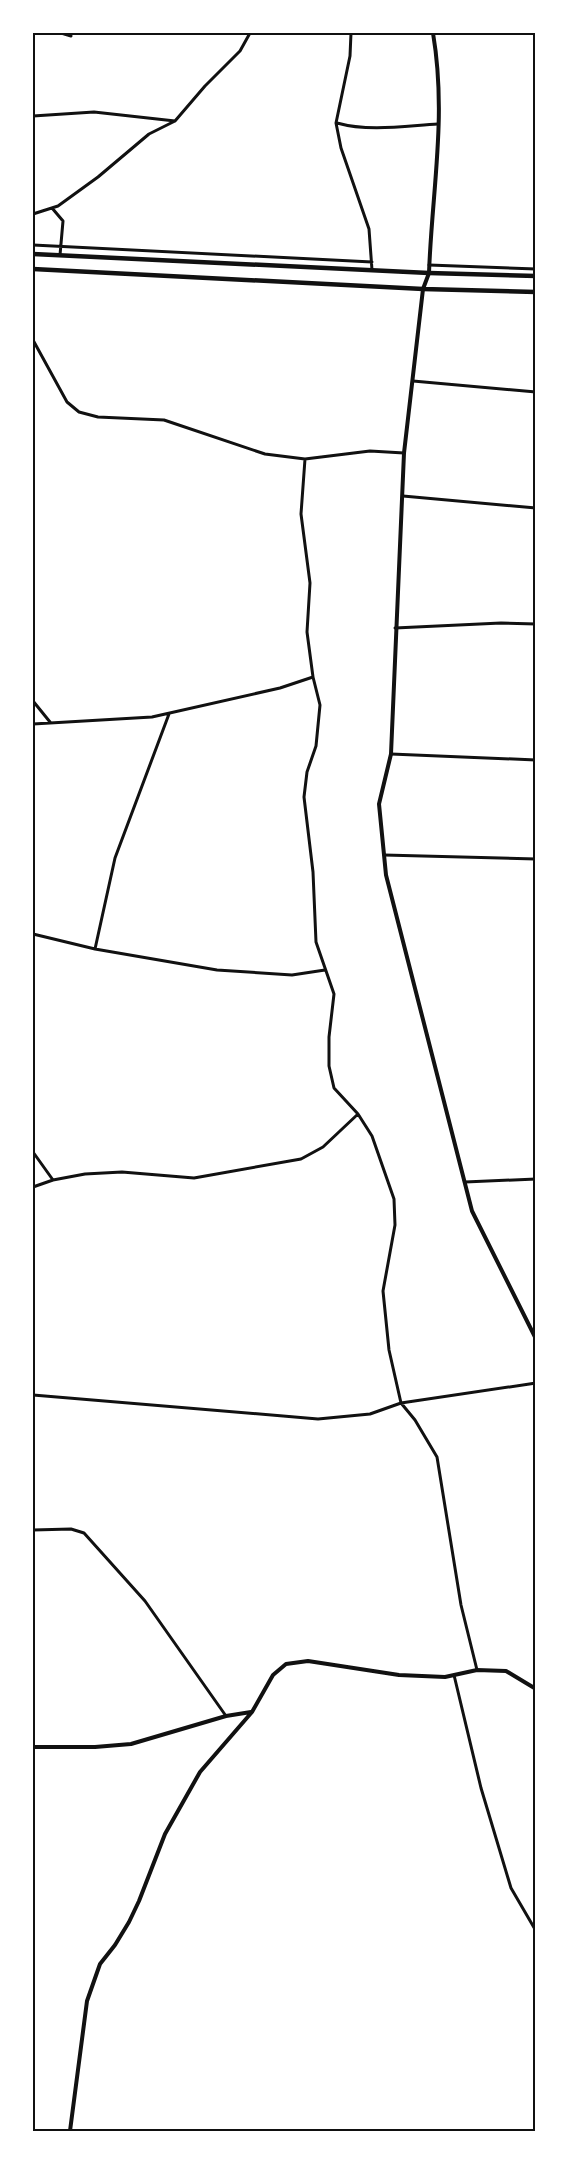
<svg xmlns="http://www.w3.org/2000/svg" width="569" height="2164" font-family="Figtree,sans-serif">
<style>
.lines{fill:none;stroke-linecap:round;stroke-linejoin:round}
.minor{stroke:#111;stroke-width:3}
.tertiary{stroke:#111;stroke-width:4}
.secondary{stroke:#111;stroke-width:4.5}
.neatline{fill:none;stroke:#111;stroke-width:2}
</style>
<rect width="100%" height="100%" fill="#fff"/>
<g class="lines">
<path class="minor" d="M61,33l10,3
M351,33l-1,23 -14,67 5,25 28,81 3,41
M33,116l61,-4 81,9
M337,123c32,9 68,3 101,1
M52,208l11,13 -3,34
M33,214l25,-8 40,-29 51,-43 26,-13 30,-35 35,-35 10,-18
M33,245l339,17
M429,265l107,4
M33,340l34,62 12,10 19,5 66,3 101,34 40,5 65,-8 34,2
M413,381l123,11
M305,459l-4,55 9,69 -3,49 6,45 7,28 -4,41 -9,26 -3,25 9,75 3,70 18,52 -5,43v29l5,22 24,26 14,22 22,63 1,26 -12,66 6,59 12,53 14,17 22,37 24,148 16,65
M403,496l133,12
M395,628l106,-5 35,1
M33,701l17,21
M33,724l119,-7 128,-29 33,-11
M391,754l145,6
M384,855l152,4
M33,934l62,15 122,21 75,5 33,-5
M95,949l20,-91 54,-144
M33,1152l20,28
M465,1182l71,-3
M33,1187l20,-7 32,-6 37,-2 72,6 107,-19 22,-12 35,-33
M33,1395l285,24 52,-5 31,-11 135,-20
M33,1530l38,-1 13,4 61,68 81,115
M454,1675l27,113 30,100 25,43"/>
<path class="tertiary" d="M433,33c14,83 -1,157 -4,240l-6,16 -19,164 -13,301 -12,50 7,71 86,336 64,128
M33,1747h62l36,-3 95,-28 25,-4
M70,2131l17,-130 13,-37 15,-19 14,-23 10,-21 26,-67 35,-62 52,-60 21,-37 13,-11 22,-3 91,14 46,2 32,-7 29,1 30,18"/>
<path class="secondary" d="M33,254l396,19 107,3
M33,269l390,20 113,3"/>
</g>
<rect width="569" height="2164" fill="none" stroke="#ffffff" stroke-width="69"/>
<rect x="34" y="34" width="500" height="2096" class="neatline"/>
</svg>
